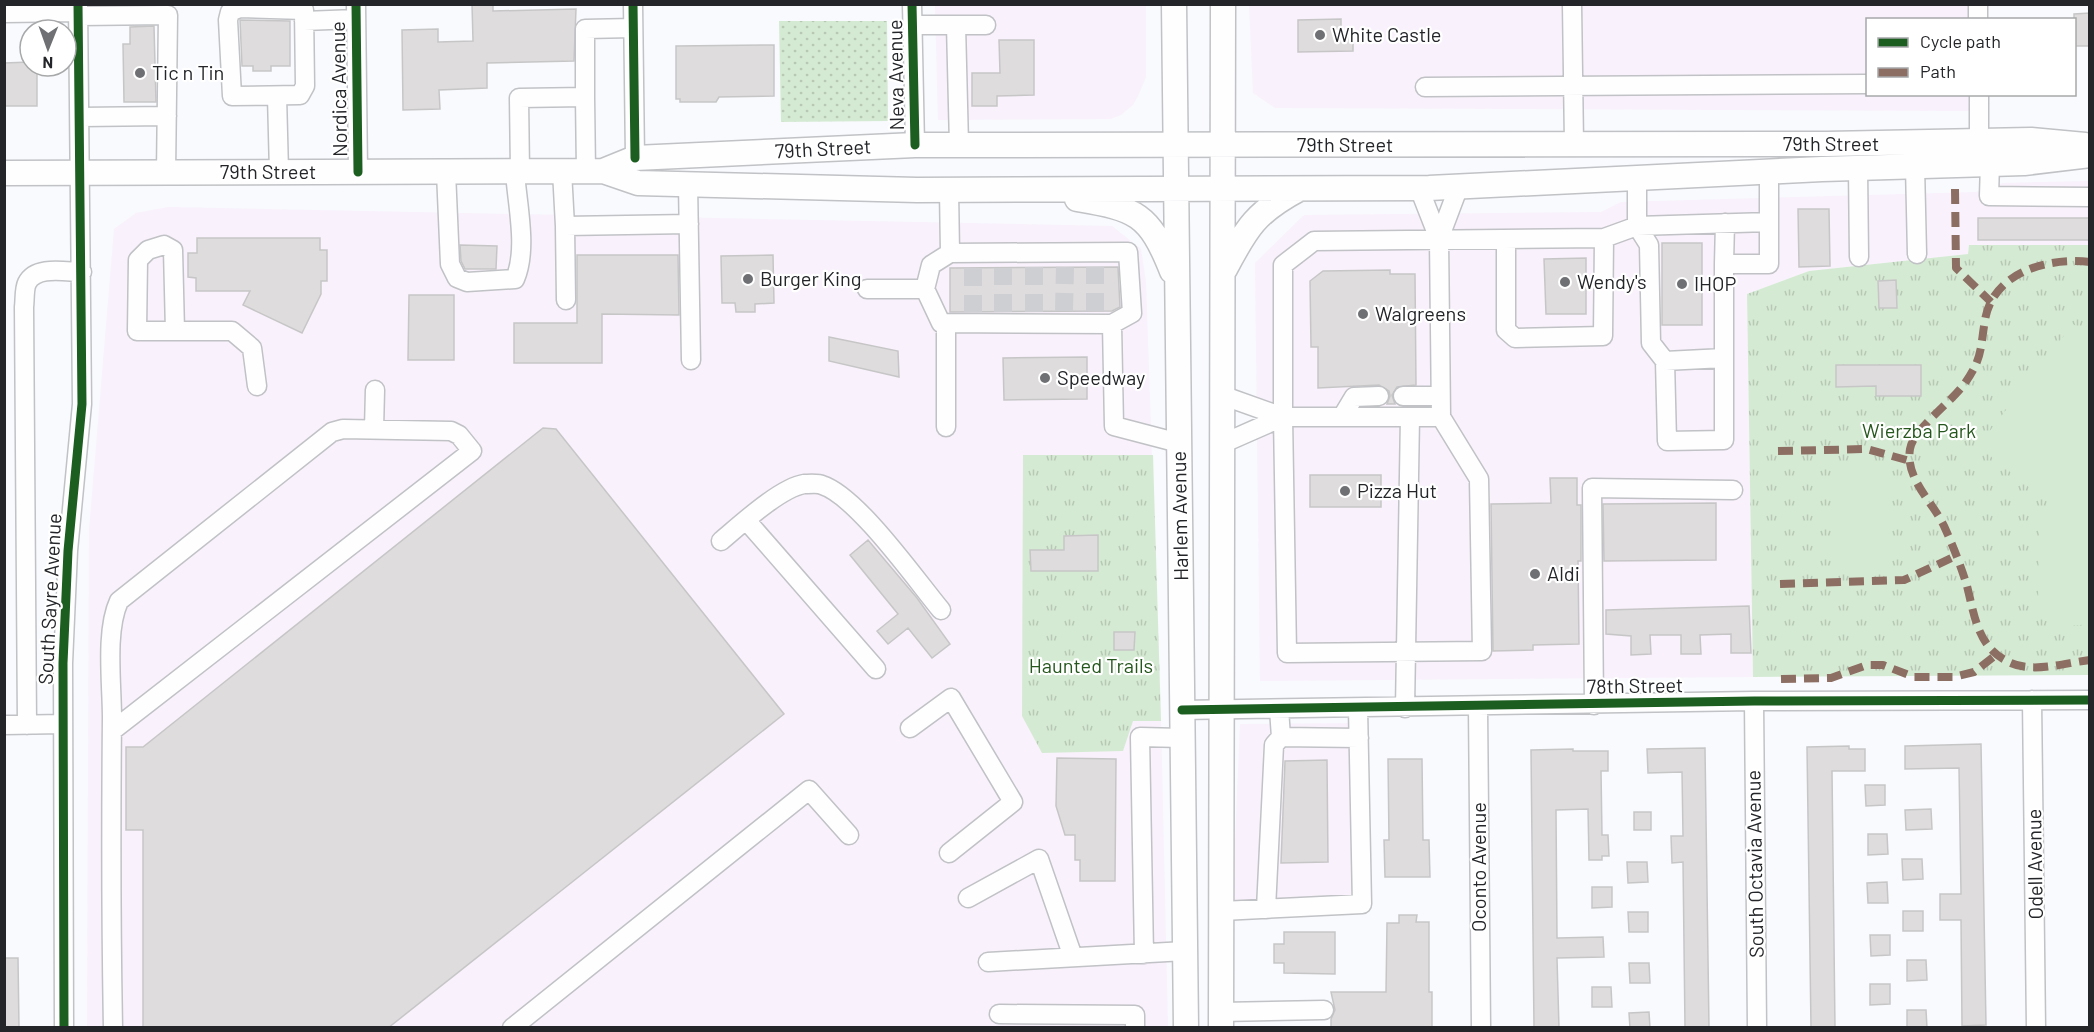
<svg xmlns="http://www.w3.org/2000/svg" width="2094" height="1032" font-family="Barlow,sans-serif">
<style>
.commercial{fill:#f9f1fc}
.grass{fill:url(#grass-dots)}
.park{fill:url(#park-tufts)}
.pitch{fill:#d5ead3}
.building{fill:#dedcdd;stroke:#c7c6c7;stroke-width:1.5}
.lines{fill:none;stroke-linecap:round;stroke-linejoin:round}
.minor-tunnel{stroke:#cdcfd2;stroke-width:18;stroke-dasharray:18 9;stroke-linecap:butt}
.minor-casing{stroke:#c0c2c5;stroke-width:21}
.major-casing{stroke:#c0c2c5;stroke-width:27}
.minor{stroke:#fefeff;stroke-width:18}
.major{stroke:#fefeff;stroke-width:24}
.quiet{stroke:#8d6e63;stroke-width:8;stroke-dasharray:15 8;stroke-linecap:butt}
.cycleway-casing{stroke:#fff;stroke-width:13}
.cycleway{stroke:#1b5e20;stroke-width:9}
.poi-dot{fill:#6e7073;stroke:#fff;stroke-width:2}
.labels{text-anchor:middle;stroke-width:4.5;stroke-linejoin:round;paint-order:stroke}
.poi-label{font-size:20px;fill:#232528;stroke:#fff;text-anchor:start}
.street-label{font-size:20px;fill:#232528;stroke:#fff}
.park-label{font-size:20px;fill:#25571d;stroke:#fff}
</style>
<defs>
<pattern id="grass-dots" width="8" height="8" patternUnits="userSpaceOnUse" patternTransform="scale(1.5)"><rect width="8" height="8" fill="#d5ead3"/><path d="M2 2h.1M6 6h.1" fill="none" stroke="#b7c9b5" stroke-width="1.8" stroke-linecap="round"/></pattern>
<pattern id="park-tufts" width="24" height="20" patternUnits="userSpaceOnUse" patternTransform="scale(1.5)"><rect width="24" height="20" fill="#d5ead3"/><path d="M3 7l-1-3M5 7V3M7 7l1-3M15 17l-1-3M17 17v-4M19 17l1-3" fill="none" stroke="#b7c9b5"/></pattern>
</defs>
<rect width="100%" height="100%" fill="#f8fafd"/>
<path class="commercial" d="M935,5h211v72l-7,17 -6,11 -12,10 -11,4 -172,1z
M1249,5h723v14l-104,1v74l103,1v16l-696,-3 -22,-15z
M2089,181v64h-120l-1,9 -159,17 -62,23 6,383 -493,4 -5,-418 49,-48 297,-3 20,-10 355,-10 27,-9z
M168,207l944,19 29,23 5,33 15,439 7,306 -1081,1 2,-497 25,-302 22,-16z
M1363,723l2,188 -133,2 8,-189z"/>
<path class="grass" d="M779,21h108l1,100 -107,1z"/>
<path class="park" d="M1969,245h120v430l-336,2 -6,-383 62,-23 159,-17z
M1023,455h130l8,266h-28l-10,30 -81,2 -20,-37z"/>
<path class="pitch" d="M2073,324l16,12 1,288c-20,2 -35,3 -52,-7l1,-103 22,-1 -83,-67z
M1886,462l3,104 -54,1 -2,-103z"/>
<path class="building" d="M472,4h21v7l83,-2 -2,52 -87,2v25l-48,2 1,19 -37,1 -1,-80 36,-1v13l35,-1z
M2090,13v33h-16v-32z
M1341,19v16h12v16l-55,1v-32z
M240,20l50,1v45h-19v5h-18v-5h-11z
M154,26l2,76h-32l-1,-58h7v-17z
M999,40h35v55l-37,1v10h-25v-33h28z
M774,45v51l-55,1 -3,5h-36v-3h-4v-53z
M30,62v4h7v40h-33v-43z
M1798,209h31l1,57 -31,1z
M1978,218h112v22h-112z
M197,238h123v12h7v31h-6v13l-19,39 -59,-28 7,-14h-54v-13l-8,-1v-24h9z
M1662,243h40v82h-40z
M460,245l37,1 -1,23h-31l-4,-8z
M577,255h101l1,60 -77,-1v49h-88v-40h63z
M773,255l1,48 -19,1v8h-19l-1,-9h-13l-1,-47z
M1586,258v56h-40l-2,-55z
M1118,267l2,40 -8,4 -162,1v-44z
M1390,270v4h25l1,111 -19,2 -5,8 3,9h-8l3,-8 -1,-5 -10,-6 -61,3v-41h-7l-1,-66 13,-10z
M1896,280l1,28h-18l-1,-27z
M409,295h45v65h-46z
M829,337l69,14 1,26 -70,-16z
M1087,357v42l-83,1 -1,-42z
M1836,365h85v31h-45v-10l-40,1z
M543,428l13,1 228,285 -396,314h-245v-198h-17v-83h17z
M1310,475h71v32h-71z
M1550,478h27v27h4v56h-3l1,83 -46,1v5l-40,1 -2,-147 60,-1z
M1716,503v57l-112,1 -1,-57z
M1098,535v36h-67l-1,-21h34v-14z
M868,540l49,58 33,46 -18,14 -24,-30 -20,16 -11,-13 21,-17 -48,-59z
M1749,606l2,47h-20v-19l-31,1 1,19h-20v-19h-31l1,19 -20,1v-19l-25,-2v-24z
M1114,632h21l-1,18h-20z
M1981,744l5,281 -24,1 -1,-106h-21v-26h21l-2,-126 -54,1v-23z
M1849,746v3h16v22h-33l3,257h-24l-4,-281z
M1705,748l4,279 -24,1 -2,-166 -11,1 -1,-27h12l-1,-64 -34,1 -1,-24z
M1573,749v2h35v20h-7l1,64h6l1,21h-7v4h-13l-1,-51 -32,1 1,128 46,-1 1,20 -47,1 2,70h-25l-3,-278z
M1057,758l59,1 -1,122h-35v-21h-5v-25h-10l-9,-29z
M1388,759h34l1,81h6l1,37h-45l-1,-37h5z
M1327,760l1,102 -47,1 4,-102z
M1865,785h20v20l-19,1z
M1931,809l1,20 -26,1 -1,-20z
M1634,812h17v18h-17z
M1868,834h19l1,20 -20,1z
M1902,859h20l1,20 -20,1z
M1627,862h20l1,20 -20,1z
M1887,882l1,21h-20l-1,-20z
M1592,887h20v20l-20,1z
M1903,911h20v20h-20z
M1628,912h20v20h-19z
M1399,915h18l-1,7h13v70h3v36h-101v-9l4,-9 -4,-18h55l1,-69h12z
M1284,932h51v42l-51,-1v-10h-10v-19h10z
M1870,935h20v20l-19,1z
M4,958h14l1,70h-15z
M1907,960h19l1,20 -20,1z
M1629,963h20l1,20h-20z
M1870,984h20v20l-20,1z
M1592,987h19l1,20h-20z
M1907,1010h19l1,18h-20z
M1649,1012l1,16h-20l-1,-15z"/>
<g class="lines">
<path class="minor-tunnel" d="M1034,267v45
M973,268v44
M1064,311l1,-44
M1095,311v-44
M1003,312v-44"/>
<defs>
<path id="minor" d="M356,4l2,168
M633,4l2,154
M912,4l3,141
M1572,4l2,140
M1978,4v16
M240,8l64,2 1,76 -5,9 -68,1 -4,-76 2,-8z
M4,13l74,-1
M78,16l90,-1 -2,158
M304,21l52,-2
M913,25h43l3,120
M956,25h30
M1425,87l443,-3
M1979,94v48
M277,96l2,76
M585,97v-68l48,-1
M80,117l87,-1
M1990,163l-1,33 101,1
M1915,166l2,88
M1858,168l1,89
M562,171l3,55
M446,172l4,92 7,14 10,4 48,-3c13,-30 2,-75 0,-107
M520,172l-1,-74 66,-1 1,75
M1637,177v49l12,19 2,98 14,18 2,80 57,-1v-176h45v-93
M688,184l3,176
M1419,188l20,51 20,-53
M949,190l1,63 178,-1 4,61 -20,11
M1439,239l2,178h-158v-152l31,-24 290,-3 33,-12 132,-4
M1506,240v90l9,8 88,-2 1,-98
M1724,264l1,-41
M867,289h58l16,34 171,1 2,102 65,17
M925,289l6,-24 19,-12
M566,300l-1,-74 124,-2
M946,323v104
M175,331l-2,-81 -9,-5 -16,5 -10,10 -1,71h95l20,17 5,38
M1665,361l59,-3
M1403,396h37
M1283,417l4,236 195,-2 -3,-172 -38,-62
M1342,417l12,-20 25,-1
M374,429l1,-39
M1224,443l59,-26 -59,-21
M746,520l130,149
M721,541c19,-16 59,-53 83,-57 4,0 14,-1 18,1 35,11 94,95 119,125
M2032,700l4,328
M1754,701l3,327
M1594,705l-2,-217 141,2
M1478,707l3,321
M1405,708l5,-291
M1182,710l572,-9 336,-1
M4,725l59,-1
M27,725l-3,-418c1,-7 0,-18 3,-24 9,-18 39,-11 55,-11
M910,728l41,-30 62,104 -64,51
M112,731l360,-280 -13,-16 -8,-4 -108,-2 -11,3 -213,169c-14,30 -7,83 -7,117 -1,103 -1,206 1,310
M1281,737l78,1
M968,898l71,-39 34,98
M1266,909l8,-164 7,-8 -2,-28
M1222,911l140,-7 -4,-196
M1144,954l-4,-217 42,1
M988,962l197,-11
M1221,1012l103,-2
M999,1014l136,1v13
M64,1028l-1,-365 5,-112 14,-147 -4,-400
M512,1028l297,-238 40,45"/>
<path id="major" d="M1174,4l12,1024
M603,171l32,-13 280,-13 912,-1 204,-4 54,5
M4,173l599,-2 35,12 279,7 512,-2 393,-19 202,-6 66,-8
M1077,199c59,10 72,14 95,72
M1225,269c22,-42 31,-57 74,-80
M1221,1028l2,-1024"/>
</defs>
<use href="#minor" class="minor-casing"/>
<use href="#major" class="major-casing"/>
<use href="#minor" class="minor"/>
<use href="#major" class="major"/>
<path class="quiet" d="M1955,189l1,79 35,34
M2090,262c-42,-5 -97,10 -105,58 -5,29 -2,37 -20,63 -13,19 -52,46 -55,66 -5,30 23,53 34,77 9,20 17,40 23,60 7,27 10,59 38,74 24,15 58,3 85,0
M1778,451l89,-2 43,12
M1780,584l124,-4 52,-24
M1781,679l50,-1 36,-13h16l31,12h40l20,-5 23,-18"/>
<defs>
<path id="cycleway" d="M356,4l2,168
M633,4l2,154
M912,4l3,141
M1182,710l572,-9 336,-1
M64,1028l-1,-365 5,-112 14,-147 -4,-400"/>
</defs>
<use href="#cycleway" class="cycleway-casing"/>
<use href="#cycleway" class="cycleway"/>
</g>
<g class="poi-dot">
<circle cx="1320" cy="35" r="6"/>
<circle cx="140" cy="73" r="6"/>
<circle cx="748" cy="279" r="6"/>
<circle cx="1565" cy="282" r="6"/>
<circle cx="1682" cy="284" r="6"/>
<circle cx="1363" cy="314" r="6"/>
<circle cx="1045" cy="378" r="6"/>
<circle cx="1345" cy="491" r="6"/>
<circle cx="1535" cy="574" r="6"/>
</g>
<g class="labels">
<g class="poi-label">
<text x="1332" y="42">White Castle</text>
<text x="152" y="80">Tic n Tin</text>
<text x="760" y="286">Burger King</text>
<text x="1577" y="289">Wendy's</text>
<text x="1694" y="291">IHOP</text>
<text x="1375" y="321">Walgreens</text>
<text x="1057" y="385">Speedway</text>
<text x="1357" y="498">Pizza Hut</text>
<text x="1547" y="581">Aldi</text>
</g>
<g class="street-label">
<text transform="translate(896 75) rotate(-91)" y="7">Neva Avenue</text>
<text transform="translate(339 89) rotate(-91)" y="7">Nordica Avenue</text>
<text x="1831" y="151">79th Street</text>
<text x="1345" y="152">79th Street</text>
<text transform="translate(823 149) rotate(-3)" y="7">79th Street</text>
<text x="268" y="179">79th Street</text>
<text transform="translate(1180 516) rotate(-91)" y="7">Harlem Avenue</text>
<text transform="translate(50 599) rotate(-87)" y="7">South Sayre Avenue</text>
<text transform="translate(1635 686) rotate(-1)" y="7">78th Street</text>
<text transform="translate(1755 864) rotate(-91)" y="7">South Octavia Avenue</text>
<text transform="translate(2035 864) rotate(-91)" y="7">Odell Avenue</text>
<text transform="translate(1479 867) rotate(-90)" y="7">Oconto Avenue</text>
</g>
<g class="park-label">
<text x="1919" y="438">Wierzba Park</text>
<text x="1091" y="673">Haunted Trails</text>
</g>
</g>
<rect width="2094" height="1032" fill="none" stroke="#232528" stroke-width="12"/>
<rect x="1866" y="18" width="210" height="78" fill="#ffffff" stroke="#a7a8a9" stroke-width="1.5"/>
<rect x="1878" y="38" width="30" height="9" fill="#1b5e20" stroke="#a7a8a9" stroke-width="1.5"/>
<text x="1920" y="48" font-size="18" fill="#232528">Cycle path</text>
<rect x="1878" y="68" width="30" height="9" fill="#8d6e63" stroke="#a7a8a9" stroke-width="1.5"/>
<text x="1920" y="78" font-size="18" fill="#232528">Path</text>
<g transform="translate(48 48) rotate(181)"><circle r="28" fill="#ffffff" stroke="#a7a8a9" stroke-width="1.5"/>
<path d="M0-4.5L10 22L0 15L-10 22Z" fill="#6e7073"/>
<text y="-9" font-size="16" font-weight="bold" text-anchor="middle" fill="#232528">N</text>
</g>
</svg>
